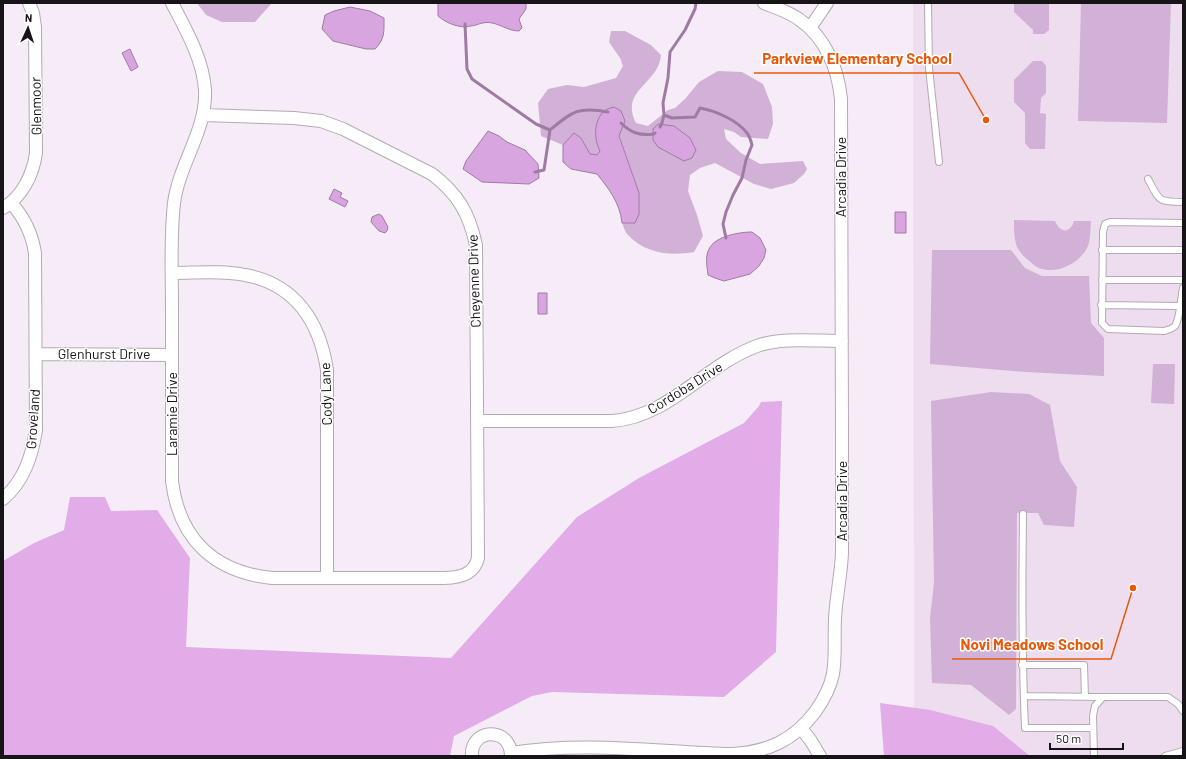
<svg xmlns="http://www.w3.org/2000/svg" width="1186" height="759" font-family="Barlow,sans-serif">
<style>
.built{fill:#edddee}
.green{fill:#d2b1d6}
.forest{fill:#e1ace7}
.water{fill:#d9a5e0;stroke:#9f7aa4}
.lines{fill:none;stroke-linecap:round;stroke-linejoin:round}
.stream{stroke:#9f7aa4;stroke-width:3}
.service-casing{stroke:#b3aab4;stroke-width:8}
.minor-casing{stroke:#b3aab4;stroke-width:14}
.service{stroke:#fff;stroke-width:6}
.minor{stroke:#fff;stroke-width:12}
.labels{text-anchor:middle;stroke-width:3;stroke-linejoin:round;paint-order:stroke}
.street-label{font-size:14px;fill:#171417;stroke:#fff}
.leader{fill:none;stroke:#e8590c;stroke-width:1.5}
.callout-dot{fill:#e8590c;stroke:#fff;stroke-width:1.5}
.callout-label{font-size:15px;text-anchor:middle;font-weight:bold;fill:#e8590c;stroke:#fff;stroke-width:3;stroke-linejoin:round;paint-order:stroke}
</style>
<rect width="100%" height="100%" fill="#f6ecf7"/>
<path class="built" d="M913,3h270v753h-269z"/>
<path class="green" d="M197,3h75l-17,19h-33l-16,-7z
M1014,3h35v27l-5,4h-11v-4l-19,-18z
M1081,3h90l-4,120 -89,-2z
M611,31h14l26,14 10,10c-2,29 -42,35 -25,68l12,3 20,-16 7,-2 10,-9 14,-17 19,-11 24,1 21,12 9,23 1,17 -5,15 -27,-2 -7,-5 -10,-3 2,10 15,14 19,11 43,-3 4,8 -3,5 -10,9 -23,6 -17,-5 -39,-21 -15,5 -10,7 -2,16 9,24 6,21 -9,16c-24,4 -49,2 -67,-18 -2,-2 -3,-7 -5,-11h13l4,-30 -20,-58 3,-5 -22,21 -3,5 -7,-2 -9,-16 -7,-4 -11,11 -22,-9 -3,-33 10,-14 19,-4 17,2 32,-9 7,-12 -3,-8 -11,-16z
M1033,61h9l4,5v27l-5,5 -1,15 6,1 -1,35h-15l-5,-6v-30l-11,-11v-22z
M1014,220l41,1c5,12 15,13 19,0h17c-1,9 0,19 -4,27 -8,16 -33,28 -50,19 -4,-2 -7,-6 -10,-8 -4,-3 -7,-7 -10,-12 -3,-8 -3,-18 -3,-27z
M932,250h79l14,18 17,8h47l2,47 13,15v38l-79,-4 -95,-8z
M1153,364h22l-1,40 -23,-1z
M991,392l38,2 21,11 10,56 17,26 -3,40 -30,-2 -6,-12h-21l-1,196 -7,6 -38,-30 -39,-2 -2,-65 4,-35 -3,-182z"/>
<path class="forest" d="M782,401l-6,251 -52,45 -172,-5 -20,4 -78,40 -4,20h-447v-195l31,-18 30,-13 6,-33h35l6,14 46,-1 33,48 -4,89 265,11 126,-141 62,-39 105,-55 15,-17 2,-4z
M880,703l50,7 63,16 37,30h-146z"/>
<path class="water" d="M438,3h88v6l-7,10 3,9 -3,3c-10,0 -17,-6 -27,-8 -9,-2 -13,2 -21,3 -11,3 -25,-3 -33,-10z
M350,7l20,4 14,7c0,14 1,21 -9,31h-9l-33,-8 -11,-12 3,-14 9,-4z
M130,49l8,18 -7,4 -9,-18z
M614,107l7,4 4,10 -6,15 20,57v21l-4,9h-13c-2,-20 -13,-34 -25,-49l-26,-5 -8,-7v-17l11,-12 7,5 9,16 7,1 3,-4c-8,-15 -6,-41 14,-44z
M658,124l16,2 16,12 6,12 -4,8 -8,3 -26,-14 -5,-7v-11z
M488,131l11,5 8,6 18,8 13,14 1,14 -10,6 -47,-2 -19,-13 3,-8z
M334,189l8,4 -2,4 8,4 -3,6 -16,-8z
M895,212h11v21h-11z
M379,214l3,2 6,11 -1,4 -2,2 -6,-2 -8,-9 1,-5z
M752,232l8,6 6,12 -2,8 -5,8 -9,8 -26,7 -9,-3 -7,-3c-1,-8 -3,-19 1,-26 6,-13 31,-17 43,-17z
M538,293h9v21h-9z"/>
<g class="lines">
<path class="stream" d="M465,24l2,45 5,10 64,45 14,6
M664,115l8,3 23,-1 5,-9c16,3 37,12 47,25 3,4 4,8 5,12l-6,15 -4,18 -9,17 -7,17 -3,12 3,14
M621,123c10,10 19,13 33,11l1,-1
M660,127l2,-4 2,-8 -1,-12 5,-25 2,-26 15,-22 10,-21 1,-6
M535,172l9,-2 6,-40c22,-18 28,-24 58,-18"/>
<defs>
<path id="service" d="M928,3l1,65 10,94
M1148,179c12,22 9,23 35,23
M1183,223l-73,-1 -5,2 -2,8 -1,91 6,6 56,2c4,-1 8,-2 11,-5 5,-7 6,-29 8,-38
M1102,250h81
M1102,280h81
M1101,305l79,1
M1023,514c-1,71 -1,142 2,214h68
M1022,665h62l1,32
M1024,696l79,1
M1094,756l-1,-40 2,-10 8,-9h65l10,7 5,7
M1165,756l18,-5"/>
<path id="minor" d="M172,3c14,27 31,56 33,87 2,40 -26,74 -31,113 -4,35 -2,70 -2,106 0,57 0,114 0,172 7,58 42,91 100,97h172c15,0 30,-3 34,-20l-2,-313c-7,-32 -18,-51 -44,-71l-89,-45 -22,-8 -27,-3 -91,-3
M810,28l17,-25
M3,208c19,-11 30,-33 33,-55l-1,-126 -2,-14 -4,-10
M172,273c24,0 50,-3 73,2 51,9 75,48 82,95v208
M36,354l136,1
M477,421h135c57,-4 93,-56 145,-75 24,-9 58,-5 85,-5
M3,499c21,-18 29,-43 33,-69l-1,-177c-3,-19 -11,-36 -24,-50
M801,728l10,13 9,15
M511,753c73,-12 147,-1 221,1 35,-2 61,-13 83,-42 8,-11 15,-24 18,-38 3,-18 1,-36 2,-55 1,-22 6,-43 7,-66v-121l-1,-333c-3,-30 -15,-61 -41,-79 -10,-8 -24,-12 -36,-17
M472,756c-2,-28 39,-30 39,0"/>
</defs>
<use href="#service" class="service-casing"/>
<use href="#minor" class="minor-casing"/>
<use href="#service" class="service"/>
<use href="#minor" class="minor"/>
</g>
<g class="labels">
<g class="street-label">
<text transform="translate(36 106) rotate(-91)" y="5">Glenmoor</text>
<text transform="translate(841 177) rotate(-90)" y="5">Arcadia Drive</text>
<text transform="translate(474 281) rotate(-92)" y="5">Cheyenne Drive</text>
<text x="104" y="359">Glenhurst Drive</text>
<text transform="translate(685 388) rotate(-32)" y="5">Cordoba Drive</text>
<text transform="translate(326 394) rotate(-92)" y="5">Cody Lane</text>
<text transform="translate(172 414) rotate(-90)" y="5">Laramie Drive</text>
<text transform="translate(33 419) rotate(-86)" y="5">Groveland</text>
<text transform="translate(842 501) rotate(-90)" y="5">Arcadia Drive</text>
</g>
</g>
<path class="leader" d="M986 120L959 73H754M1133 588L1111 659H952"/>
<g class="callout-dot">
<circle cx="986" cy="120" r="4"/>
<circle cx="1133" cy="588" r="4"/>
</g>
<g class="callout-label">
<text x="857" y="64">Parkview Elementary School</text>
<text x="1032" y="650">Novi Meadows School</text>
</g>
<rect width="1186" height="759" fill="none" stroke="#171417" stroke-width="8"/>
<g transform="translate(28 28) rotate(3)" stroke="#ffffff" stroke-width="3" paint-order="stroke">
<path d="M0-3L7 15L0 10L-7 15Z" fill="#171417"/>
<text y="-6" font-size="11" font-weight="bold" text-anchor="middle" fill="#171417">N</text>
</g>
<path d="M1050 743v6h73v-6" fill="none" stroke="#171417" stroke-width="2"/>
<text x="1056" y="743" font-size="12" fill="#171417" stroke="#ffffff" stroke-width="3" paint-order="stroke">50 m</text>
</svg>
